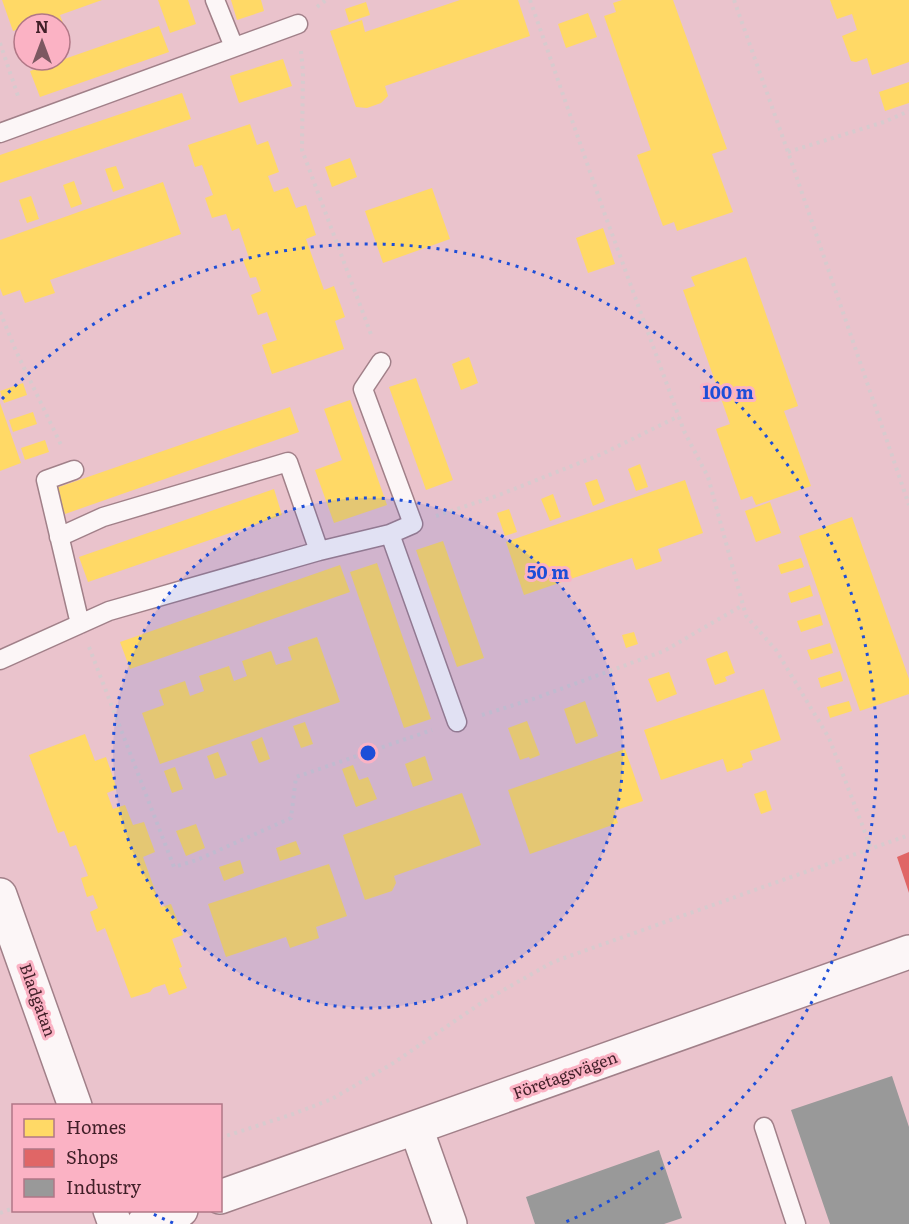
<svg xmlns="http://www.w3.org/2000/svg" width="909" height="1224" font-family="Literata,serif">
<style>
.homes{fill:#ffd966}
.shops{fill:#e06666}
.industry{fill:#999}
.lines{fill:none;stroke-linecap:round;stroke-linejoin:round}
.service-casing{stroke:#a18089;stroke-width:21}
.minor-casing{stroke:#a18089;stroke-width:36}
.tertiary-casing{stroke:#a18089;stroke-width:36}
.path{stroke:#d7cbce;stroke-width:4;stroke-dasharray:3 4.5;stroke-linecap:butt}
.service{stroke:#fcf6f7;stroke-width:18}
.minor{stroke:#fcf6f7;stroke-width:33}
.tertiary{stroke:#fcf6f7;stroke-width:33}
.ring{fill:none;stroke:#1d4ed8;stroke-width:3;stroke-dasharray:3 6}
.labels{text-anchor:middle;stroke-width:6;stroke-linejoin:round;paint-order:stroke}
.street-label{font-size:16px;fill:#411f28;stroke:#fbb2c4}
.centre{fill:#1d4ed8;stroke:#fbb2c4;stroke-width:3}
.ring-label{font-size:18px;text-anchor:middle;font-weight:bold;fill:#1d4ed8;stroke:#fbb2c4;stroke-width:6;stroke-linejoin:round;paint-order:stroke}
</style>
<rect width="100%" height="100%" fill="#eac3cc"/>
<path class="homes" d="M2,0h100l-42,15 5,14 -5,2v-7h-36v3l-11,4z
M158,0h30l8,24 -26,9z
M231,0h30l3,11 -27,9z
M460,0h58l12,36 -145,50 3,10 -7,7 -14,5 -11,-1 -26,-76 32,-11 3,12z
M622,0h51l54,149 -15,5 21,58 -56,19 -3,-9 -11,4 -26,-71 14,-5 -47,-134 12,-4 -3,-9z
M830,0h79v62l-37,13 -5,-17 -11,4 -5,-1 -9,-25 15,-6 -5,-16 -15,5z
M366,2l4,13 -21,7 -4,-13z
M588,13l9,24 -31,11 -8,-24z
M159,26l10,26 -129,45 -10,-26z
M283,59l9,27 -53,17 -9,-27z
M909,82v21l-24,8 -6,-19z
M182,93l9,26 -191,64v-28z
M250,124l7,21 11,-4 11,31 -11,4 6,16 14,-5 8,21 10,-3 10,30 -10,4 18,51 10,-4 11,31 -10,4 9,28 -72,25 -10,-29 15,-5 -10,-28 -9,3 -7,-20 10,-4 -5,-14 -6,1 -7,-18 6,-2 -10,-30 -7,3 -6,-17 -14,4 -7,-20 8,-3 -11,-30 -7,2 -7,-22z
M350,158l7,19 -25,10 -7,-20z
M116,166l8,22 -11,4 -8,-23z
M74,181l8,23 -11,4 -8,-23z
M163,182l18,52 -131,46 5,13 -30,10 -5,-13 -17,6 -3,-8v-48z
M432,188l18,51 -67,24 -18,-52z
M31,196l8,23 -12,4 -8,-23z
M603,228l12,36 -27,9 -12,-35z
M746,257l52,149 -14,5 27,75 -55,19 -4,-9 -11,4 -25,-71 14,-5 -47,-134 12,-4 -4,-9z
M469,357l9,26 -17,7 -9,-26z
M416,378l37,102 -27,10 -37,-103z
M23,383l4,12 -23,8 -4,-12z
M350,400l37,105 -53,18 -19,-53 27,-10 -18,-51z
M0,403l21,60 -21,8z
M290,407l9,25 -234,82 -9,-26z
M33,412l4,12 -24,8 -4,-12z
M45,440l4,12 -24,8 -4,-12z
M640,464l8,23 -12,4 -8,-22z
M597,479l8,22 -12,5 -8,-23z
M685,480l18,53 -45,16 4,12 -26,9 -4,-12 -108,37 -18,-53z
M274,489l8,26 -194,67 -9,-25z
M553,494l8,23 -11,4 -9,-22z
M770,502l11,31 -25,9 -11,-31z
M509,509l8,23 -12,4 -8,-23z
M852,517l57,162v15l-49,17 -61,-175z
M443,541l41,117 -27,9 -41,-117z
M801,558l3,9 -23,7 -3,-9z
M377,563l54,156 -27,9 -54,-156z
M340,565l10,27 -220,77 -10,-27z
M810,585l3,11 -22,7 -3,-10z
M820,614l3,11 -22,7 -4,-11z
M634,632l4,12 -12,4 -4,-13z
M317,637l23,65 -180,62 -18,-51 22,-8 -5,-15 26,-9 5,15 14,-5 -5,-15 30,-10 5,15 13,-5 -5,-15 29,-10 5,14 16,-5 -4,-13z
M830,643l3,10 -22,7 -4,-10z
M727,651l8,22 -10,4 2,4 -12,4 -9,-26z
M840,671l3,10 -22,7 -3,-10z
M669,672l8,22 -20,8 -9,-23z
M764,689l17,51 -31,11 3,9 -11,4 1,3 -16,5 -4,-13 -62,21 -17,-50z
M585,701l13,35 -22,8 -12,-35z
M849,701l3,10 -22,7 -3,-11z
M527,721l13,34 -10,4 -1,-2 -9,3 -12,-32z
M305,722l8,22 -12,4 -8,-22z
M85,734l10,27 11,-4 11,32 -10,4 6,16 12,-4 8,20 11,-3 11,30 -12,5 18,50 10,-3 12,31 -11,4 10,28 -3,1 8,20 -18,7 -4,-11 -12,4 -3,4 -19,6 -26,-70 -8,4 -7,-20 8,-4 -5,-13 -6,2 -6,-19 7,-2 -12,-31 -6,2 -6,-16 -6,2 -29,-78z
M262,737l8,22 -11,4 -8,-21z
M625,749l18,52 -29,10 4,12 -88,31 -22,-64z
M218,752l9,23 -12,4 -8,-23z
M425,756l8,24 -20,7 -8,-23z
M353,765l6,15 9,-3 9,22 -21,8 -14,-38z
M175,767l8,22 -11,4 -8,-22z
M766,790l6,20 -11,4 -7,-20z
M462,793l19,52 -87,31 2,7 -4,8 -27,9 -22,-65z
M196,824l9,24 -19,8 -10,-25z
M296,841l5,13 -21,7 -4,-13z
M240,860l4,13 -20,8 -5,-14z
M329,864l18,52 -31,11 3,11 -29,10 -4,-11 -60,20 -18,-53z"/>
<path class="shops" d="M909,852v41l-12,-36z"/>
<path class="industry" d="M892,1076l17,51v97h-79l-39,-114z
M659,1150l23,68 -18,6h-129l-9,-27z"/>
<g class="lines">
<defs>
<path id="service" d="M215,0l19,47
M0,133l298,-109
M381,362l-18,27 50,135 -23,10
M74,470l-28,10 34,144
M319,551l71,-17 67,188
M0,660l109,-49 210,-60 -31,-89 -185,55 -44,20
M764,1127l32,97"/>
<path id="minor" d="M0,895l75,211
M416,1128l34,96
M110,1210l5,14"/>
<path id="tertiary" d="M220,1197l689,-245
M143,1224l38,-14"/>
</defs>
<use href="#service" class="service-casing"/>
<use href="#minor" class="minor-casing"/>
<use href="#tertiary" class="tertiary-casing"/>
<path class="path" d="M530,0l74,212 80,219 24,46 38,139 30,34 53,88 42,110
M734,0l54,152 121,353
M317,7l9,-7
M0,43l19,56
M301,51l2,20 -1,79 70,187
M788,152l96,-30 25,-11
M0,312l16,39 46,96
M436,516l63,-21 103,-41 77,-38
M89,647l85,220 23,-7 94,-42 5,-41 136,-47
M482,715l54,-17 128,-47 79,-46
M220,1138l73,-24 39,-15 63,-37 89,-61 69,-39 356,-127
M0,1213l14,-5"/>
<use href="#service" class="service"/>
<use href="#minor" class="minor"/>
<use href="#tertiary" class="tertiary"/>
</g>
<circle cx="368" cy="753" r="255" fill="#1d4ed8" fill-opacity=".12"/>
<g class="ring">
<circle cx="368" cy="753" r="255"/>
<path d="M173 1223A509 509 0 0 1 149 1212M2 399A509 509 0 1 1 563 1223"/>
</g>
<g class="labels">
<g class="street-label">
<text transform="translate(38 1000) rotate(70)" y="6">Bladgatan</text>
<text transform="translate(565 1075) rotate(-20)" y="6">Företagsvägen</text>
</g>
</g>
<circle cx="368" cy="753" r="9" class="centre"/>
<g class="ring-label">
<text x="728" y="399">100 m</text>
<text x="548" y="579">50 m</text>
</g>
<rect x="12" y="1104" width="210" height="108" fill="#fbb2c4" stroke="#b17786" stroke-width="1.5"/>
<rect x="24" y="1119" width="30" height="18" fill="#ffd966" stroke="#b17786" stroke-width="1.5"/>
<text x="66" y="1134" font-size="18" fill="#411f28">Homes</text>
<rect x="24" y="1149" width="30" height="18" fill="#e06666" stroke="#b17786" stroke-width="1.5"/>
<text x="66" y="1164" font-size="18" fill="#411f28">Shops</text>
<rect x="24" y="1179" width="30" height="18" fill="#999999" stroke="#b17786" stroke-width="1.5"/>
<text x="66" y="1194" font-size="18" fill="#411f28">Industry</text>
<g transform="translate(42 42)"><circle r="28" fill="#fbb2c4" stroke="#b17786" stroke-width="1.5"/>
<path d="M0-4.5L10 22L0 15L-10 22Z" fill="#7c5861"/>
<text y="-9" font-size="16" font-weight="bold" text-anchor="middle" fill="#411f28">N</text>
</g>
</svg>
